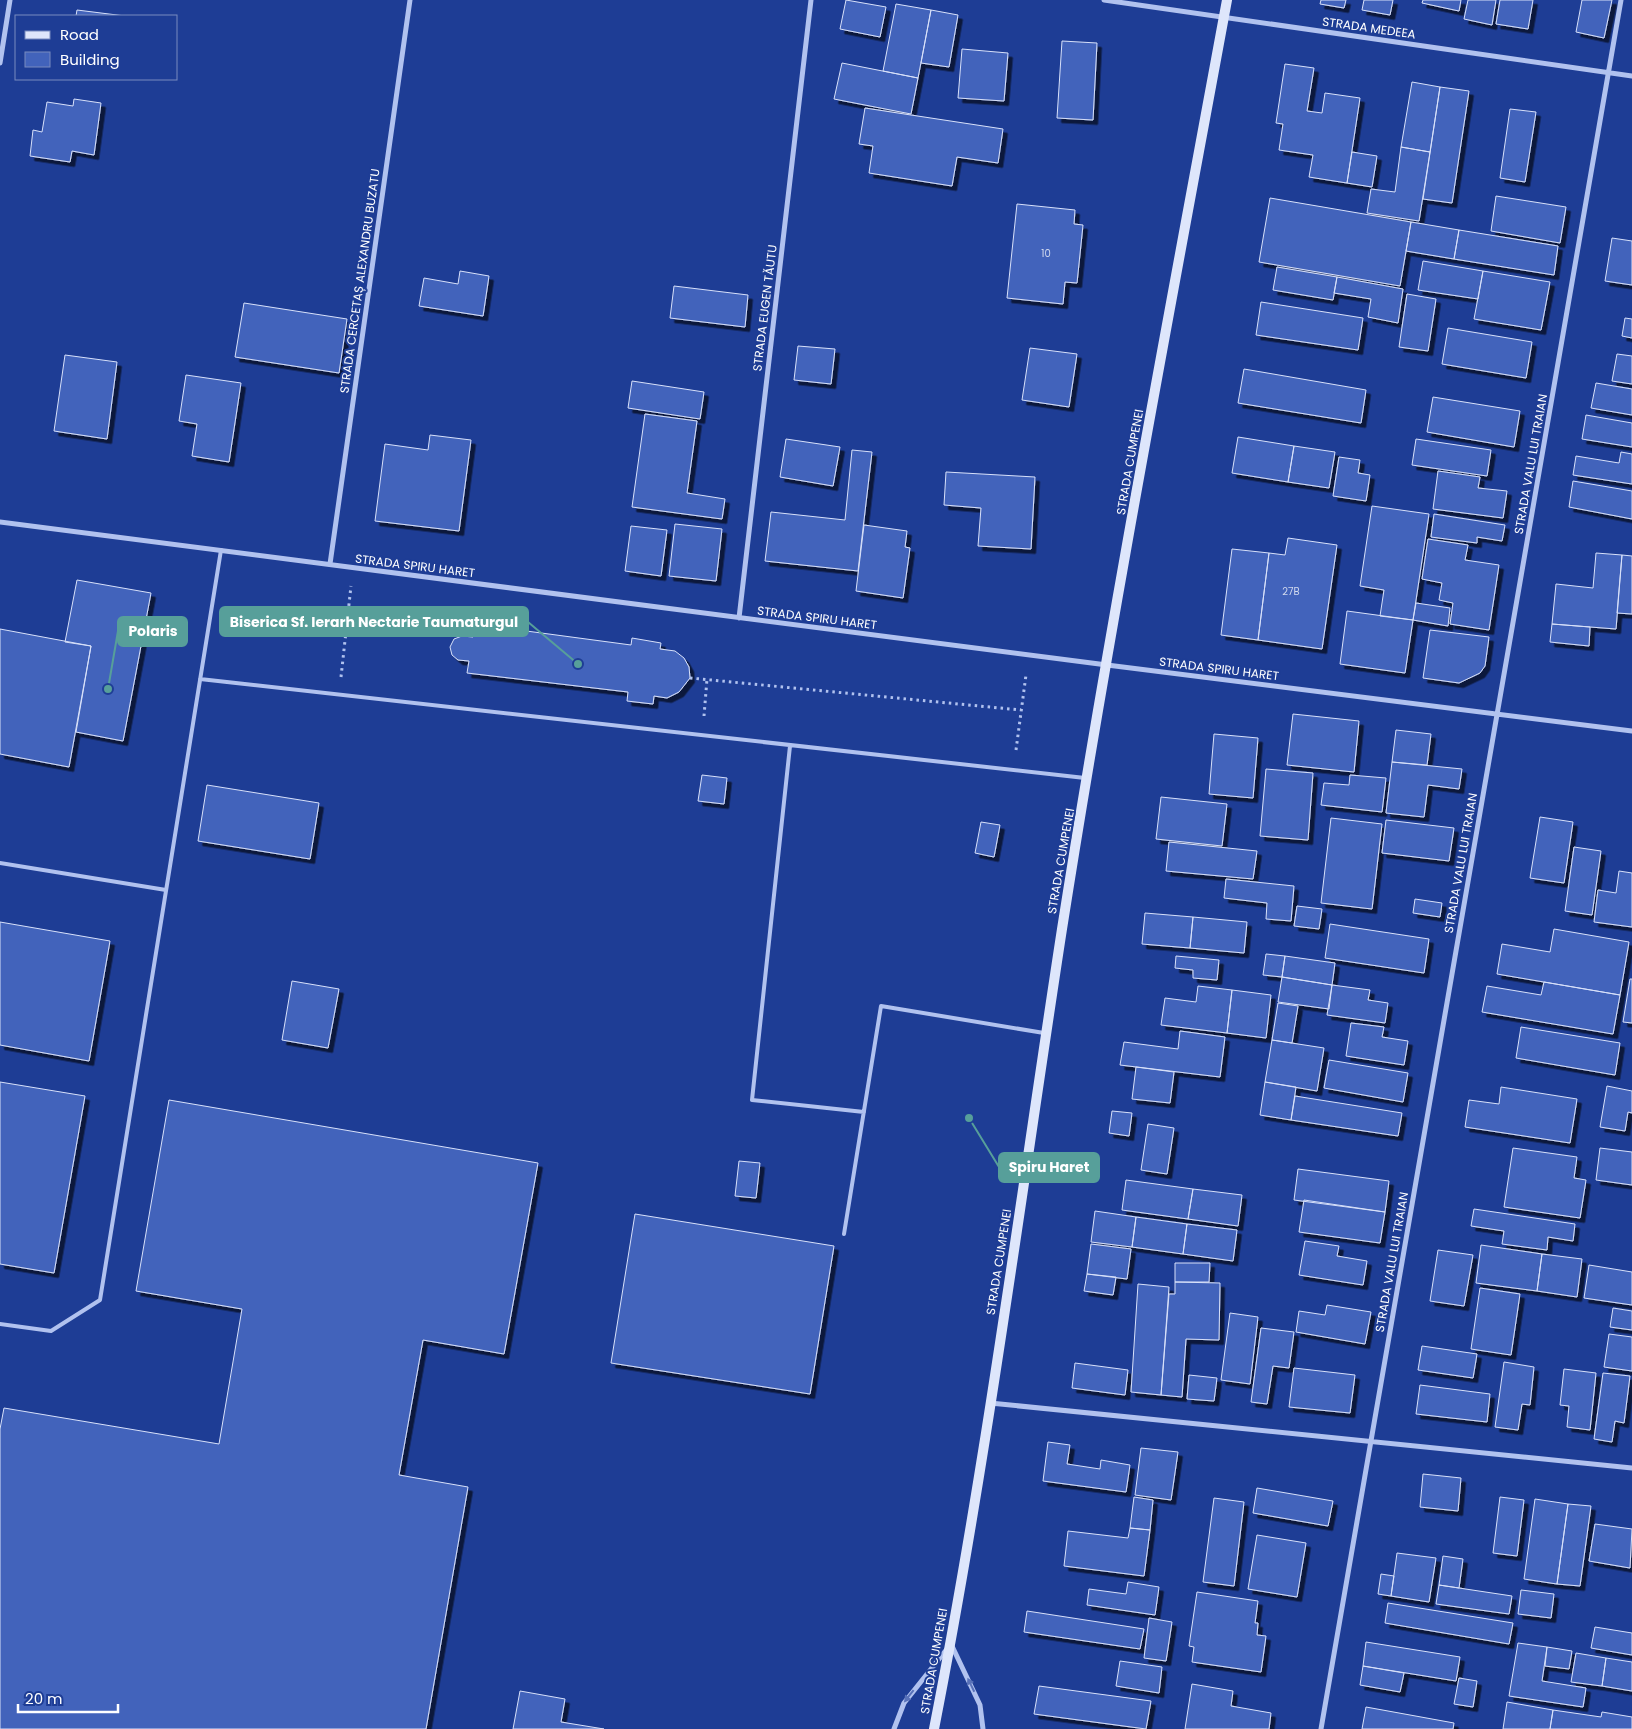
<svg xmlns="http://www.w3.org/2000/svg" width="1632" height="1729" font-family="Poppins,sans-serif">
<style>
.building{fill:#4263bb;stroke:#d8e1fa;filter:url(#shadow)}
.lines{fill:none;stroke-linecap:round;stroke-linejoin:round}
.path{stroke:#b1c2ef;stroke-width:3;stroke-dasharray:2.5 4;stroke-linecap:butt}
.service{stroke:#b1c2ef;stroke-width:4}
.minor{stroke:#b1c2ef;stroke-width:5}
.secondary{stroke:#dee6fb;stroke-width:10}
.oneway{fill:#5972b9}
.labels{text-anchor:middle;stroke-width:4;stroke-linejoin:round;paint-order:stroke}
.number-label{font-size:10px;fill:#d0d8ee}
.street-label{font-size:12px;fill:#fff;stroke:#1e3d95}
.leader{fill:none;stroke:#579f9a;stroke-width:2}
.callout-dot{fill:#579f9a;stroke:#1e3d95;stroke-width:2}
.callout{fill:#579f9a;stroke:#579f9a;stroke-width:2}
.callout-label{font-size:14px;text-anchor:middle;font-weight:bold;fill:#fff}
</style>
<defs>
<filter id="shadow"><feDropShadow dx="4.5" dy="4.5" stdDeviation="0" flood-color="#0009"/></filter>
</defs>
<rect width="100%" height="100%" fill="#1e3d95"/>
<path class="building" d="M846,0l40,7 -6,30 -40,-8z
M1321,0h25l-2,8 -24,-4z
M1364,0h29l-3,15 -28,-5z
M1423,0h38l-2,11 -37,-8z
M1468,0h28l-4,25 -28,-6z
M1500,0h33l-5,29 -32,-5z
M1582,0h30l-8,38 -28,-6z
M896,4l35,6 -13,68 -35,-7z
M77,10l48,6h-49z
M931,10l27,5 -9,52 -28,-4z
M1062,41l35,2 -4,77 -36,-2z
M962,49l46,4 -4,48 -46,-3z
M842,63l76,15 -7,36 -77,-15z
M1285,64l29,4 -7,43 15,2 3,-20 35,5 -13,85 -38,-6 4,-22 -34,-5 4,-26 -7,-1z
M1412,82l28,5 -10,65 -29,-5z
M1440,87l29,4 -17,112 -29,-4z
M74,99l27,4 -7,52 -22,-4 -2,11 -40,-6 3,-26 9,2 5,-30 26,4z
M865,108l138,21 -5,34 -41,-6 -5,29 -83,-13 4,-27 -14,-2z
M1510,109l26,3 -11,70 -25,-4z
M1401,147l29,5 -11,69 -52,-8 4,-24 24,3z
M1352,152l25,4 -5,31 -25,-4z
M1496,196l70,11 -6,36 -69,-12z
M1270,198l141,24 -11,64 -141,-24z
M1017,204l58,6 -1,14 9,1 -6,58 -12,-1 -2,22 -56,-6z
M1411,222l48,8 -5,29 -48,-8z
M1459,230l99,16 -4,29 -100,-16z
M1612,238l20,3v44l-27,-4z
M1423,261l60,10 -5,28 -60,-9z
M1277,267l60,10 -4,23 -60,-10z
M460,271l29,5 -6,40 -64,-10 5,-28 34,6z
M1483,271l67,11 -9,48 -67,-11z
M1337,277l66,12 -5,34 -30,-6 3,-18 -37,-6z
M674,286l74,9 -3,32 -75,-9z
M1407,294l29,5 -8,52 -29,-4z
M1261,302l102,16 -5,32 -102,-15z
M244,303l103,16 -8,54 -104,-16z
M1625,318l7,1v19l-10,-2z
M1448,328l84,14 -6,36 -84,-14z
M798,346l37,3 -4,35 -37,-4z
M1030,348l47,6 -8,53 -47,-7z
M1617,354l15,2v28l-20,-3z
M65,355l52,7 -10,77 -53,-8z
M1244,369l122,21 -5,33 -123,-20z
M186,375l55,8 -12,79 -37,-6 5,-32 -18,-3z
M632,381l72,11 -4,27 -72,-11z
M1596,383l36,6v26l-41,-7z
M1433,397l87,14 -6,36 -87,-15z
M645,414l52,7 -10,72 38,6 -3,20 -90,-12z
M1586,415l46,8v24l-50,-8z
M430,435l41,5 -12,91 -84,-10 10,-77 43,6z
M1238,437l56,9 -6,36 -56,-9z
M786,439l54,8 -7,39 -53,-9z
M1416,439l75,11 -4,26 -75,-11z
M1294,446l41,6 -6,36 -41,-6z
M852,450l20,2 -14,119 -93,-10 6,-49 74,8z
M1621,452l11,2v30l-59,-9 3,-19 43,7z
M1339,457l21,3 -2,13 12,2 -4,26 -33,-5z
M1438,471l42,6 -2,11 29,3 -4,27 -70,-9z
M946,472l89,5 -4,72 -53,-3 3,-38 -37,-3z
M1573,481l59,10v28l-63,-12z
M1372,506l57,8 -16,106 -33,-4 4,-26 -24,-4z
M1434,514l71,11 -3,16 -25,-4v6l-46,-6z
M675,524l47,5 -6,52 -47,-5z
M864,525l43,6 -2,16 5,1 -7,50 -47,-7z
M631,526l36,4 -6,46 -36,-5z
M1288,538l49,7 -15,104 -64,-9 11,-87 16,2z
M1428,539l40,6 -3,15 34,5 -10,65 -39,-6 3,-21 -14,-3 3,-17 -20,-4z
M1232,549l37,4 -11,87 -37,-5z
M1596,553l26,2 -6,74 -64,-5 4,-40 37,4z
M1622,555l10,1v58l-15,-1z
M77,580l74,13 -28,148 -47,-9 15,-86 -26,-4z
M1416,603l34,5 -2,18 -35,-6z
M1347,611l66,9 -8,53 -65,-9z
M474,624l157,21 1,-7 29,5 -1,6 15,2 9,7 5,9 1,11 -11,14 -12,6 -13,-2 -1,8 -26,-3 1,-9 -161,-19 2,-12 -11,-1 -6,-5 -2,-8 4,-8 8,-3 11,1z
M1552,624l38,3 -1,19 -39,-4z
M0,629l91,17 -22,121 -69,-13z
M1430,630l59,7 -4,29 -5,7 -21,10 -36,-5z
M1293,714l66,7 -5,51 -67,-7z
M1396,730l35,4 -4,31 -35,-3z
M1214,734l44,4 -5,60 -44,-4z
M1392,762l70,7 -3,20 -31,-4 -4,32 -38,-4z
M1266,769l47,4 -5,67 -48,-4z
M702,775l25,3 -3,26 -26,-3z
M1350,775l36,3 -4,34 -61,-7 3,-22 25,2z
M207,785l112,18 -9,56 -112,-18z
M1161,797l66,7 -5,42 -66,-7z
M1540,817l33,5 -9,61 -34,-5z
M1331,818l51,6 -10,85 -51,-6z
M1386,820l68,8 -5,33 -67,-8z
M981,822l19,3 -6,32 -19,-4z
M1169,842l88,9 -4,28 -87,-8z
M1574,847l27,4 -9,64 -27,-4z
M1619,871l13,2v54l-38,-5 4,-32 18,3z
M1226,879l68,7 -3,35 -25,-2 1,-16 -43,-5z
M1415,899l27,4 -2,14 -27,-4z
M1297,906l25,3 -3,20 -25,-3z
M1145,913l48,4 -3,31 -48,-4z
M1193,917l54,5 -3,31 -54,-5z
M0,922l110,19 -21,120 -89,-16z
M1330,924l99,15 -5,34 -99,-15z
M1554,929l75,13 -9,53 -123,-21 5,-30 48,8z
M1266,954l19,2 -3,21 -19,-2z
M1176,956l43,4 -2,20 -24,-2v-8l-18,-2z
M1285,956l50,7 -3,22 -50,-8z
M1282,977l50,8 -3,24 -51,-7z
M1630,979h2v44l-9,-1z
M292,981l47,8 -11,59 -46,-8z
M1544,982l76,13 -7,39 -131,-22 5,-26 54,9z
M1332,985l38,5 -2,10 20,3 -3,20 -58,-8z
M1198,986l34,4 -5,43 -66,-8 4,-27 31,4z
M1232,990l39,5 -5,43 -39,-5z
M1278,1003l20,3 -6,37 -20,-3z
M1351,1023l33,4 -2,10 26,4 -4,24 -58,-9z
M1521,1027l99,16 -5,32 -99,-17z
M1180,1031l45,6 -5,40 -100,-12 4,-23 54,7z
M1272,1040l52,8 -7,43 -52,-9z
M1329,1060l79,13 -5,29 -79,-14z
M1136,1067l38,5 -4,31 -38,-4z
M0,1082l85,14 -31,177 -54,-9z
M1265,1082l31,5 -5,33 -31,-5z
M1607,1086l25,5v22l-4,-1 -3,19 -25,-4z
M1501,1087l76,12 -7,44 -105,-16 4,-27 30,4z
M1295,1096l107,17 -4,23 -107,-16z
M169,1100l369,63 -34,191 -81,-14 -24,135 69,12 -42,242h-426v-300l4,-21 215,36 23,-135 -106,-18z
M1112,1111l20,2 -3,23 -20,-3z
M1148,1124l26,4 -7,46 -26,-4z
M1513,1148l64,9 -3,21 12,2 -6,38 -76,-11z
M1600,1148l32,4v33l-36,-5z
M739,1161l21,2 -4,35 -21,-2z
M1298,1169l91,12 -4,31 -91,-12z
M1126,1180l67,9 -5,30 -66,-9z
M1193,1189l49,6 -4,31 -50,-7z
M1304,1200l81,12 -5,31 -81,-11z
M1474,1209l101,15 -2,17 -25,-4 -1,13 -45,-6 2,-13 -33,-5z
M1095,1211l41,6 -4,30 -41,-5z
M635,1214l199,32 -24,148 -199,-31z
M1136,1217l51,7 -4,30 -51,-7z
M1187,1224l50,6 -4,31 -50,-7z
M1305,1241l34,5 -2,10 30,5 -4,24 -64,-10z
M1091,1244l40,5 -4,30 -40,-5z
M1481,1245l61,9 -5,37 -61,-8z
M1438,1250l35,5 -9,51 -34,-5z
M1542,1254l40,5 -5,38 -40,-6z
M1175,1263h35l-1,19h-34z
M1589,1265l43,7v33l-48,-7z
M1087,1274l29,3 -3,18 -29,-4z
M1175,1282l45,1 -1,57 -33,-1 -4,58 -21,-2 8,-101h6z
M1138,1284l31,3 -8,108 -30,-3z
M1480,1288l40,6 -9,61 -40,-6z
M1327,1305l44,7 -6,32 -69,-12 3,-21 26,4z
M1613,1308l19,3v19l-22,-3z
M1230,1313l28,4 -8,67 -29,-4z
M1261,1328l33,4 -5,36 -16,-2 -6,38 -16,-2z
M1609,1334l23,3v34l-28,-4z
M1422,1346l55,8 -4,24 -55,-8z
M1504,1362l30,5 -4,38 -8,-1 -4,26 -23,-3z
M1075,1363l53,7 -3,25 -53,-7z
M1294,1368l61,7 -5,38 -61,-6z
M1564,1369l32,4 -6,57 -23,-3 2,-21 -9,-1z
M1603,1373l27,3 -6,47 -9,-2 -3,21 -18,-3z
M1189,1375l28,3 -3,23 -27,-2z
M1420,1385l70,9 -3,28 -71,-8z
M1048,1442l22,3 -3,19 33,5 1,-9 29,5 -4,27 -83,-11z
M1141,1448l37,4 -7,48 -36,-5z
M1423,1474l38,4 -3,33 -38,-4z
M1257,1488l76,13 -5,25 -75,-13z
M1134,1497l19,3 -3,30 -20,-2z
M1500,1497l24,3 -7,56 -24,-3z
M1214,1498l30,4 -10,84 -31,-4z
M1535,1499l33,5 -11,80 -33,-5z
M1568,1504l23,2 -11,80 -23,-2z
M1595,1524l37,5 -2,39 -41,-7z
M1130,1528l20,2 -6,46 -80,-10 4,-35 60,7z
M1257,1535l49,8 -9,54 -49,-8z
M1397,1553l39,5 -7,44 -38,-6z
M1443,1556l20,3 -4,29 -20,-3z
M1381,1574l13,2 -3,20 -13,-2z
M1128,1582l31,5 -4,28 -68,-10 2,-16 37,5z
M1439,1585l73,11 -3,18 -73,-10z
M1521,1590l33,4 -3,24 -33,-4z
M1197,1592l61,9 -3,22h3l-1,12 9,1 -5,36 -69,-10 2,-15 -5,-1z
M1388,1603l125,20 -4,21 -124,-21z
M1027,1611l117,18 -4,20 -116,-17z
M1149,1618l23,4 -6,39 -22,-3z
M1595,1627l37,6v22l-41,-7z
M1366,1642l94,15 -4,24 -93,-15z
M1518,1643l29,4 -5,34 44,7 -3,19 -74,-11z
M1547,1647l25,4 -3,18 -24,-3z
M1576,1653l30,5 -4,28 -31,-4z
M1606,1658l26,4v29l-30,-5z
M1120,1661l42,6 -3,26 -43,-7z
M1363,1666l41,7 -4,19 -40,-7z
M1459,1678l18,3 -4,26 -19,-3z
M1192,1684l41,7 -2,15 40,7 -2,16h-84z
M1039,1686l112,15 -5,28 -112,-15z
M520,1691l45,8 -4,23 43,7h-91z
M1507,1702l46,8 -3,19h-47z
M1366,1707l88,16 -1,6h-91z
M1553,1710l48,7 1,-5 30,5v12h-82z"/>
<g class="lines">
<path class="path" d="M341,677l10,-91
M690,678l331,32
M704,716l3,-37
M1016,750l10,-75"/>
<path class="service" d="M200,679l885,99
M790,746l-38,354 112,12
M0,863l166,27
M844,1234l37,-228 163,27
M0,1324l51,7 49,-31 121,-750"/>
<path class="minor" d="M1104,0l528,76
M0,63l10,-63
M0,522l1107,143 525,66
M330,564l80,-564
M739,618l72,-618
M990,1403l642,65
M952,1646l28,59 3,24
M894,1729l10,-26 43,-54
M1321,1729l300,-1729"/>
<path class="secondary" d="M934,1729c52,-265 87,-534 128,-800 49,-311 108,-620 165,-929"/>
</g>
<defs><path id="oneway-solid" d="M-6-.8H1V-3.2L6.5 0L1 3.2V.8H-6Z" transform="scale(1.25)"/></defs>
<g class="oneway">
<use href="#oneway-solid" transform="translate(971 1685) rotate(-116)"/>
<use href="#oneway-solid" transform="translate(909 1696) rotate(128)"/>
</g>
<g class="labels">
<g class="number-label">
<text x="1046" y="257">10</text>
<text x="1291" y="595">27B</text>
</g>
<g class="street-label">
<text transform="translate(1369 28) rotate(8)" y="4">STRADA MEDEEA</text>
<text transform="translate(360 281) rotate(-82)" y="4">STRADA CERCETAȘ ALEXANDRU BUZATU</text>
<text transform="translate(765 308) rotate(-83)" y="4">STRADA EUGEN TĂUTU</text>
<text transform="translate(1130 462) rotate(-80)" y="4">STRADA CUMPENEI</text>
<text transform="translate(1531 464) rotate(-80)" y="4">STRADA VALU LUI TRAIAN</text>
<text transform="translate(415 566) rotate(7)" y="4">STRADA SPIRU HARET</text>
<text transform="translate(817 618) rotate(7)" y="4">STRADA SPIRU HARET</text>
<text transform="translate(1219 669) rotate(7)" y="4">STRADA SPIRU HARET</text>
<text transform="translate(1061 861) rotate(-80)" y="4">STRADA CUMPENEI</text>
<text transform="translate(1461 863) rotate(-80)" y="4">STRADA VALU LUI TRAIAN</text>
<text transform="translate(999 1262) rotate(-81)" y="4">STRADA CUMPENEI</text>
<text transform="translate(1392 1262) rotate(-80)" y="4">STRADA VALU LUI TRAIAN</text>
<text transform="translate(934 1661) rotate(-80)" y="4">STRADA CUMPENEI</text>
</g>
</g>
<path class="leader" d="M578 664L528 622M108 689L118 631M969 1118L999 1167"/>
<g class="callout-dot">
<circle cx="578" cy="664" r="5"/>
<circle cx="108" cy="689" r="5"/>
<circle cx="969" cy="1118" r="5"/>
</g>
<g class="callout">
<rect x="220" y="607" width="308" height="29" rx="5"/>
<rect x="118" y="617" width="69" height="29" rx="5"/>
<rect x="999" y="1153" width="100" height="29" rx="5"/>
</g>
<g class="callout-label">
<text x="374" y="627">Biserica Sf. Ierarh Nectarie Taumaturgul</text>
<text x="153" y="636">Polaris</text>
<text x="1049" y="1172">Spiru Haret</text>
</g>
<rect x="15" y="15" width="162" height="65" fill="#1e3d95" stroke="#788bbf"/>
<rect x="25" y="31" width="25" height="8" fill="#dee6fb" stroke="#788bbf"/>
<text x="60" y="40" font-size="15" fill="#ffffff">Road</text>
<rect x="25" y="52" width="25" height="15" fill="#4263bb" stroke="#788bbf"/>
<text x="60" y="65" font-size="15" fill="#ffffff">Building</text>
<path d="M18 1704v8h100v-8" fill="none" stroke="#ffffff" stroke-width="2.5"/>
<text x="25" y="1704" font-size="15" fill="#ffffff" stroke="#1e3d95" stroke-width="4" paint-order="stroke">20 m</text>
</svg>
